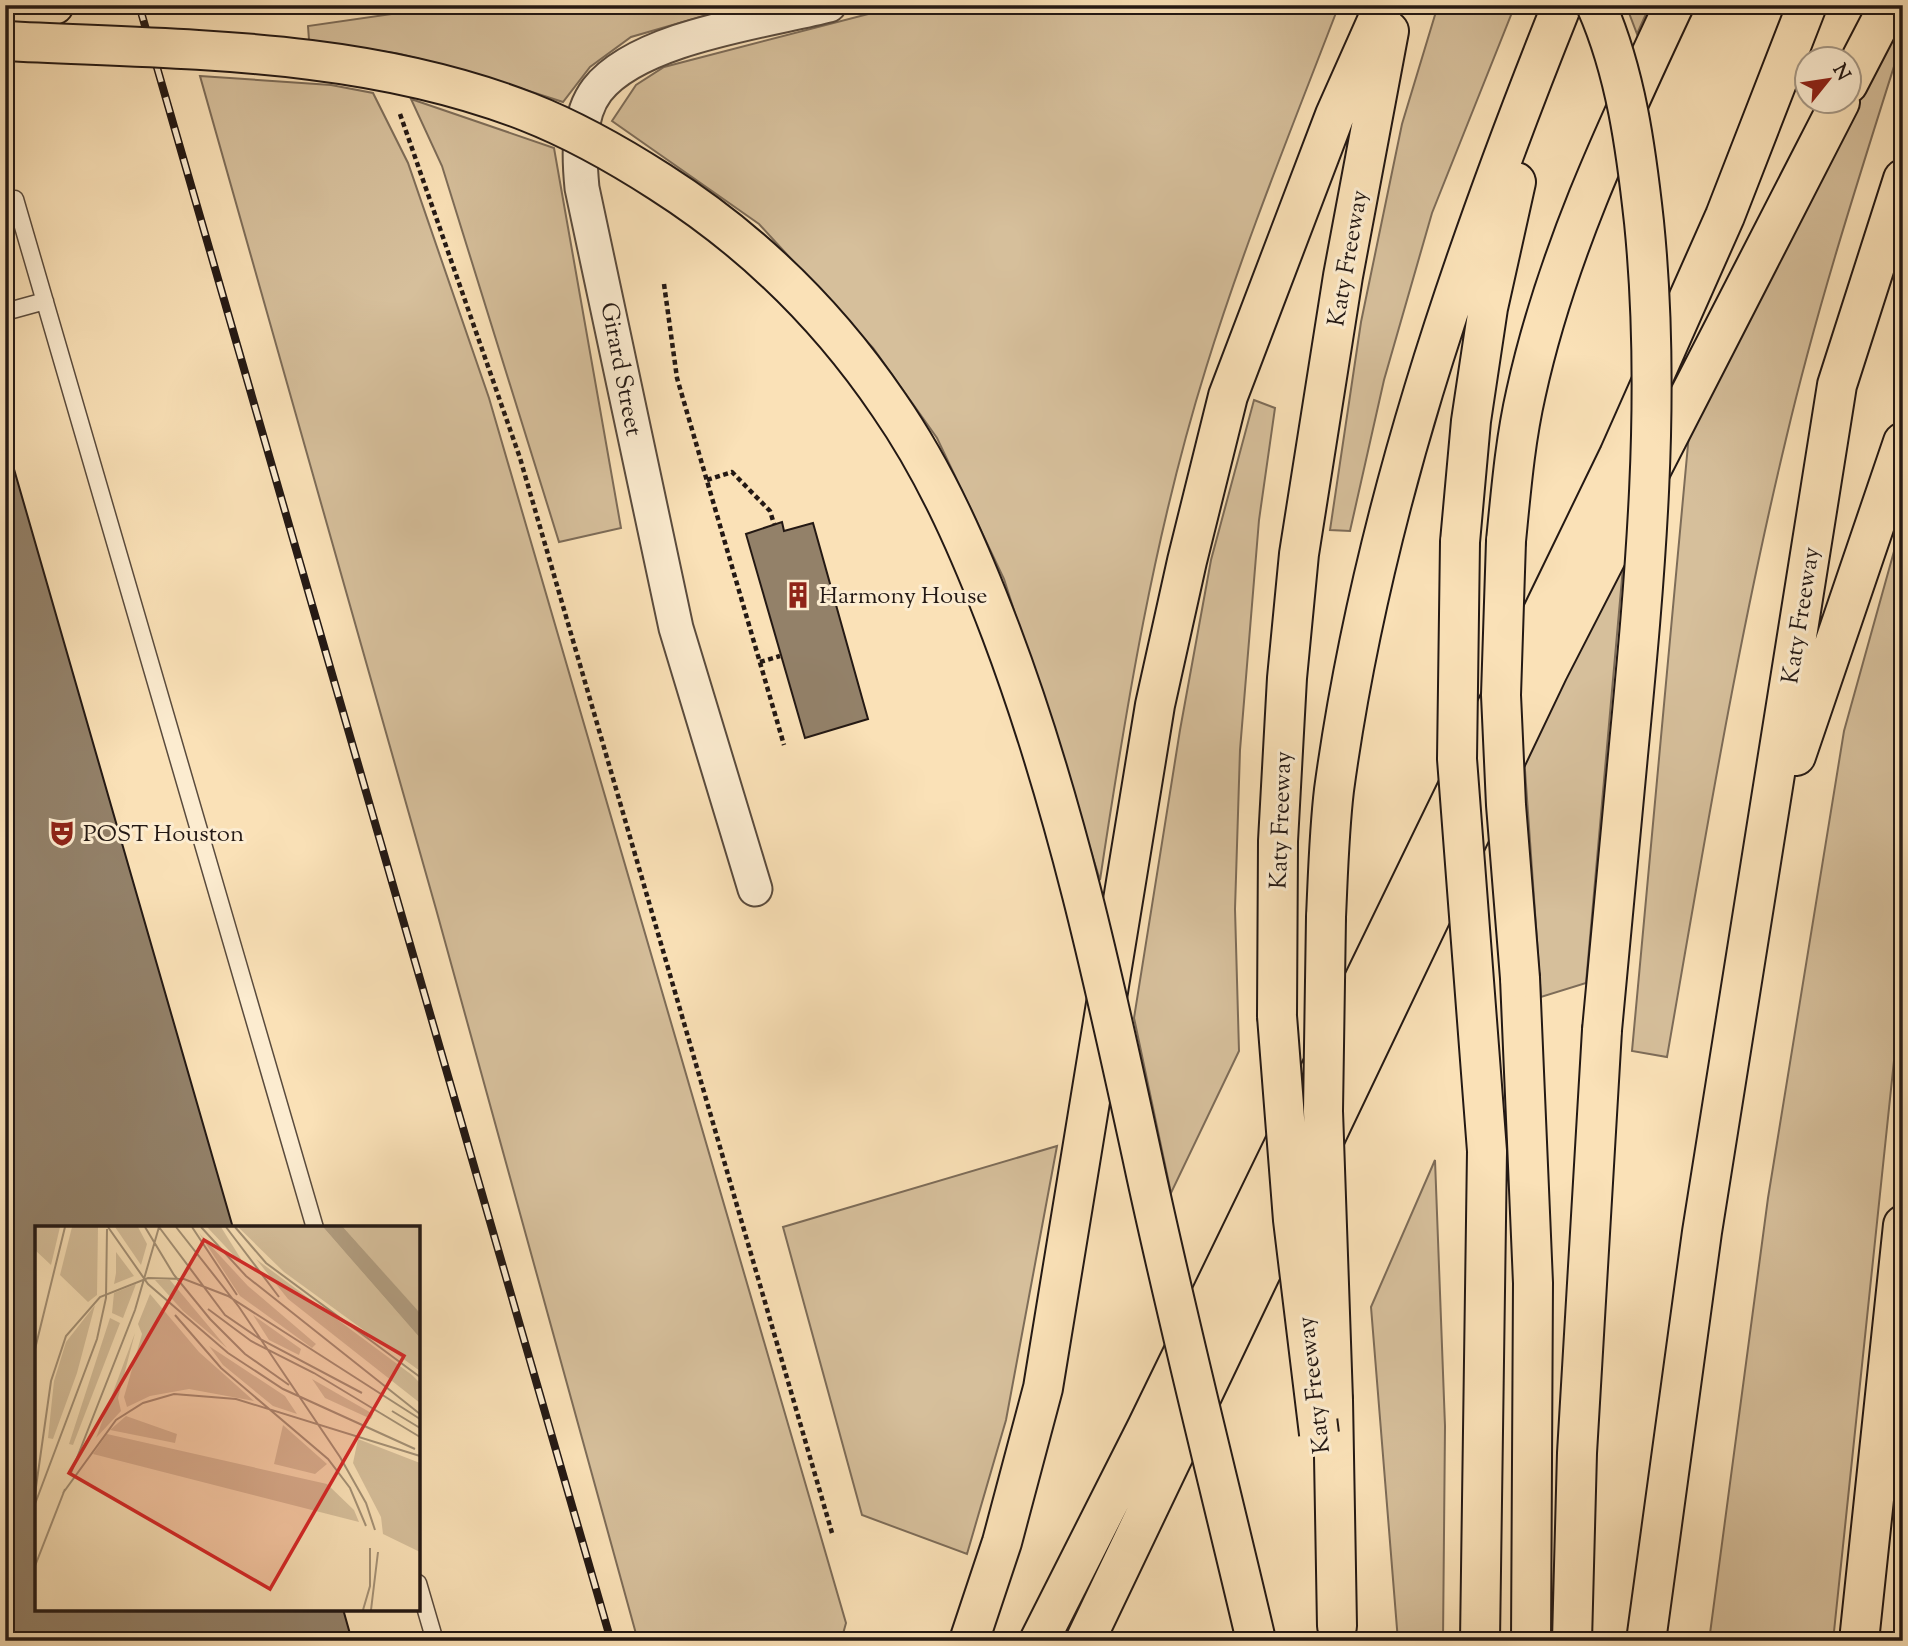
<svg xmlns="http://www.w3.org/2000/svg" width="1908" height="1646" font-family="'Sorts Mill Goudy',serif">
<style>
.green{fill:#d6bf9b;stroke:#7d6c58;stroke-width:2}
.building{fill:#938169;stroke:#241914;stroke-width:2}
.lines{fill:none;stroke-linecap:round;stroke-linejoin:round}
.lane-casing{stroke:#5a4b3d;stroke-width:19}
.street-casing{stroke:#5a4b3d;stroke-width:37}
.highway-casing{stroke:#241914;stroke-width:42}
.path{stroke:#241914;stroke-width:4.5;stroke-dasharray:5 3.5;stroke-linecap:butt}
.lane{stroke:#fcecd0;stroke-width:16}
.street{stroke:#fcecd0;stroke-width:33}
.highway{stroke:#fae1b7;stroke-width:38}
.rail-casing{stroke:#241914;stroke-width:8}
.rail{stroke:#fcecd0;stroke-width:5;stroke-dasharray:16;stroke-linecap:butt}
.highway-bridge-casing{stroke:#241914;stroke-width:42;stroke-linecap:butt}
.highway-bridge{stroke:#fae1b7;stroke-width:38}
.labels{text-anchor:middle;stroke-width:6;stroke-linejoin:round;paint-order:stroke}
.street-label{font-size:24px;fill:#241914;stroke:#fcecd0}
.poi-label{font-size:24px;fill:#241914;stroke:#fcecd0;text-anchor:start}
.inset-road{fill:none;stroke:#a49176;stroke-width:2}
.view{fill:#d62828;fill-opacity:0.15;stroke:#d62828;stroke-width:3.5}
.inset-edge{fill:none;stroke:#241914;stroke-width:3.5}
</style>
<rect width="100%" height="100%" fill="#fae1b7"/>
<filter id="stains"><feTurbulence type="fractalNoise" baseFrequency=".00286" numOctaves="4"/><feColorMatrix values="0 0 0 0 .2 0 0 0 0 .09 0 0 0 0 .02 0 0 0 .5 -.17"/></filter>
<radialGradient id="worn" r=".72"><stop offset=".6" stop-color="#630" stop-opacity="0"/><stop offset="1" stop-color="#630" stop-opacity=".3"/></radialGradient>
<path class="green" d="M454,5h288l-111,32 -41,30 -27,35 -97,-31 -66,-17 -91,-14 -1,-14z
M903,5h436c-46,120 -95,240 -133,363 -52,167 -80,340 -106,512l-96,-301 -67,-141 -64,-90 -114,-124 -147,-103 24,-36 28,-18z
M1438,5h77l-83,208 -48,167 -34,151 -20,-1 31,-208 41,-198z
M1626,5h24l-13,29z
M1903,5v33c-42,133 -85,265 -117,401 -49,204 -83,411 -119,618l-35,-6 58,-628z
M200,76l131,9 42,8 35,70 81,235 357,1225 -5,18h-203l-202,-732z
M411,99l143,49 67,380 -62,14 -117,-376z
M1254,400l21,8 -16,112 -19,230 -5,159 4,142 -68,142 -37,-175 46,-288 31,-170z
M1903,519v456l-70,666h-124l59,-443 76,-467z
M1623,567l-37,416 -45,14 -17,-241z
M1057,1146l-51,274 -39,134 -105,-39 -79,-288z
M1435,1160l10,266 -2,215h-45l-27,-334z
M1903,1549v92h-10z"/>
<path class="building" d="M5,438l228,790h-196v381h306l9,32h-347z
M782,522l2,9 29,-8 55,196 -63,19 -59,-204z"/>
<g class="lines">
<defs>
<path id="lane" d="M5,202l10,-3 300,1029
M5,312l40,-11
M418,1583l17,58"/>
<path id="street" d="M755,889l-79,-261 -94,-440c-3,-31 -5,-72 15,-98 41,-53 169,-69 232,-85"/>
<path id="highway" d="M5,12l49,-7
M1848,84l41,-79
M1506,541c5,-50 9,-100 20,-148 30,-137 89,-262 148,-388
M1460,542l11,-121 17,-113 28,-126
M1796,756l107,-314
M1326,917c2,-42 3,-85 8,-127 37,-272 126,-531 228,-785
M1520,978l13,305 -2,358
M1277,1016l1,-175 9,-163 12,-124 44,-278 46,-245
M1333,1400l4,226
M969,1641l33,-99 41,-154 112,-683 32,-144 41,-165 107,-281 49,-110
M1039,1641l108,-214 472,-972 106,-239 82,-211
M1085,1641l463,-970 292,-569
M1480,1641l7,-490
M1572,1641l5,-188 25,-423
M1646,1641l56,-409 135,-847 66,-206
M1859,1641l44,-416"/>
</defs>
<use href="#lane" class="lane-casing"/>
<use href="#street" class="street-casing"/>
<use href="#highway" class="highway-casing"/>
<path class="path" d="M400,114l120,344 312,1075
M664,284l13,94 107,367
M707,480l25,-8 38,39 4,13
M760,662l20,-6"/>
<use href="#lane" class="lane"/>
<use href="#street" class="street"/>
<use href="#highway" class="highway"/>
<defs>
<path id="rail" d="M139,5l472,1636"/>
</defs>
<use href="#rail" class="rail-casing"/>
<use href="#rail" class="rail"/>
<defs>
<path id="highway-bridge" d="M1596,5c30,68 40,144 48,217 18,178 1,356 -16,533 -9,92 -17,183 -26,275
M5,41c176,9 357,6 523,71 46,18 90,43 132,70 91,58 168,133 229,223 48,69 82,148 112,227 65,172 104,353 143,533 34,158 74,314 111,471
M1506,541l-5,154 5,110 14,173
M1460,542l-3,217 30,392
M1326,917l-3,194 10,289
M1277,1016l16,204 26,214"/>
</defs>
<use href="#highway-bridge" class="highway-bridge-casing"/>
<use href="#highway-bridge" class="highway-bridge"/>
</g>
<defs>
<symbol id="building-bare" viewBox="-9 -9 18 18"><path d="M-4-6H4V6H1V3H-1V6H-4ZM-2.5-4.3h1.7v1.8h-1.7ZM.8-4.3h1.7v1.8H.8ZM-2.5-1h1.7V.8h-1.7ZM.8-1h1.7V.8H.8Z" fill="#8f2418" stroke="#fcecd0" stroke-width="2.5" paint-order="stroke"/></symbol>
<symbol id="theatre-bare" viewBox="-9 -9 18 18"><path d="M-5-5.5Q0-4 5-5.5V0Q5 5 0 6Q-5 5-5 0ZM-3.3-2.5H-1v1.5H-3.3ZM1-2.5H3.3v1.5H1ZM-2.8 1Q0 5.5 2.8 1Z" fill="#8f2418" stroke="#fcecd0" stroke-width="2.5" paint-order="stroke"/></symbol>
</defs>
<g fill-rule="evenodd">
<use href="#building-bare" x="779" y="576" width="38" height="38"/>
<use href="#theatre-bare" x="43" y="814" width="38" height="38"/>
</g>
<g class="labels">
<g class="street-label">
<text transform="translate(1347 258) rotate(-80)" y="8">Katy Freeway</text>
<text transform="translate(622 369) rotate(79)" y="8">Girard Street</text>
<text transform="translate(1800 615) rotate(-81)" y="8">Katy Freeway</text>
<text transform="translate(1280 820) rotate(-88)" y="8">Katy Freeway</text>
<text transform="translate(1313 1385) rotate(-97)" y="8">Katy Freeway</text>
</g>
<g class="poi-label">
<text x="819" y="603">Harmony House</text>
<text x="83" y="841">POST Houston</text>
</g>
</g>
<g transform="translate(35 1226)">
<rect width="385" height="385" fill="#fae1b7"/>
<path d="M0,1h25l-9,38 -16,-15zM37,1h26l-1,68 -9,7 -28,-27zM80,1h23l9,17 -6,21zM172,1h14l20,32 -2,2zM203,1h85l97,111v33l-136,-99zM308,1h77v86l-4,-4zM164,7l49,53 68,58 -4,4 -72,-52zM81,26l18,24 -20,8 2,-11zM221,33l156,116 8,8v20l-132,-104zM120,54h15l57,68 -44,-37zM101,58l-13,34 -11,-5 2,-20zM115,68l49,58 55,49 -65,-12 -39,7 -23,11 -3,-10 18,-63 -4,-10zM60,79l-18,68 -24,66 -5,-1 6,-57 12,-39zM218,89l48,34 -2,6 -30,-15zM75,92l10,5 -47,122 -4,-1zM100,107l-17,65 3,13 -25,27zM174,120l76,50 12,18 -24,-8 -50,-41zM277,153l61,35 -2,5 -46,-21zM91,190l51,18 -2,9 -65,-13zM248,199l44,39 -12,10 -41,-10zM72,208l220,50 27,26 5,12 -266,-68zM323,213l62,24v89l-37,-18 -2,-17 -28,-54z" fill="#d6bf9b"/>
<path d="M288,1h20l77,86v25z" fill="#b19d80"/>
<path class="inset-road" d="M73,1l40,57 80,69 55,36 132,60M110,1l29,48 36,44 35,35 44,31M124,1l66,88 35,24 102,54M141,1l63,80 101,150 26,46 9,27M157,1l45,68M166,1l45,49 174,138M191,1l53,70M200,1l31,36 154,114M173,83l43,32 63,32 106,64M140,89l46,53 107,91 22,29 16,38M0,123l30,-122M357,185l28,17M36,247l64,-163 24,-83M28,267l53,-73 27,-17 31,-9 62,5 184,57M0,268l16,-113 15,-45 34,-39 48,-19 36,1 44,17 192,123M0,278l62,-165 9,-41 1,-69M0,340l30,-77M328,384l7,-24v-38M336,384l7,-58"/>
<path class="view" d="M169,14l200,116 -134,233 -201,-116z"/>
<rect width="385" height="385" class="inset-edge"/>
</g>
<rect width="1908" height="1646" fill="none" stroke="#fae1b7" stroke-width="28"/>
<rect x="7" y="7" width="1894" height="1632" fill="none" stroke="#241914" stroke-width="3.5"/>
<rect x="14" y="14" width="1880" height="1618" fill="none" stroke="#241914" stroke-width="2"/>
<g transform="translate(1828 80) rotate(60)"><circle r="33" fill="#fcecd0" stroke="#a69885" stroke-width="2"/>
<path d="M0-5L12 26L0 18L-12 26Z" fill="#8f2418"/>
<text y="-10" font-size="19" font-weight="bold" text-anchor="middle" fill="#241914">N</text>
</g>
<rect width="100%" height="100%" filter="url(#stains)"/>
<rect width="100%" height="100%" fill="url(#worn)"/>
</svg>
